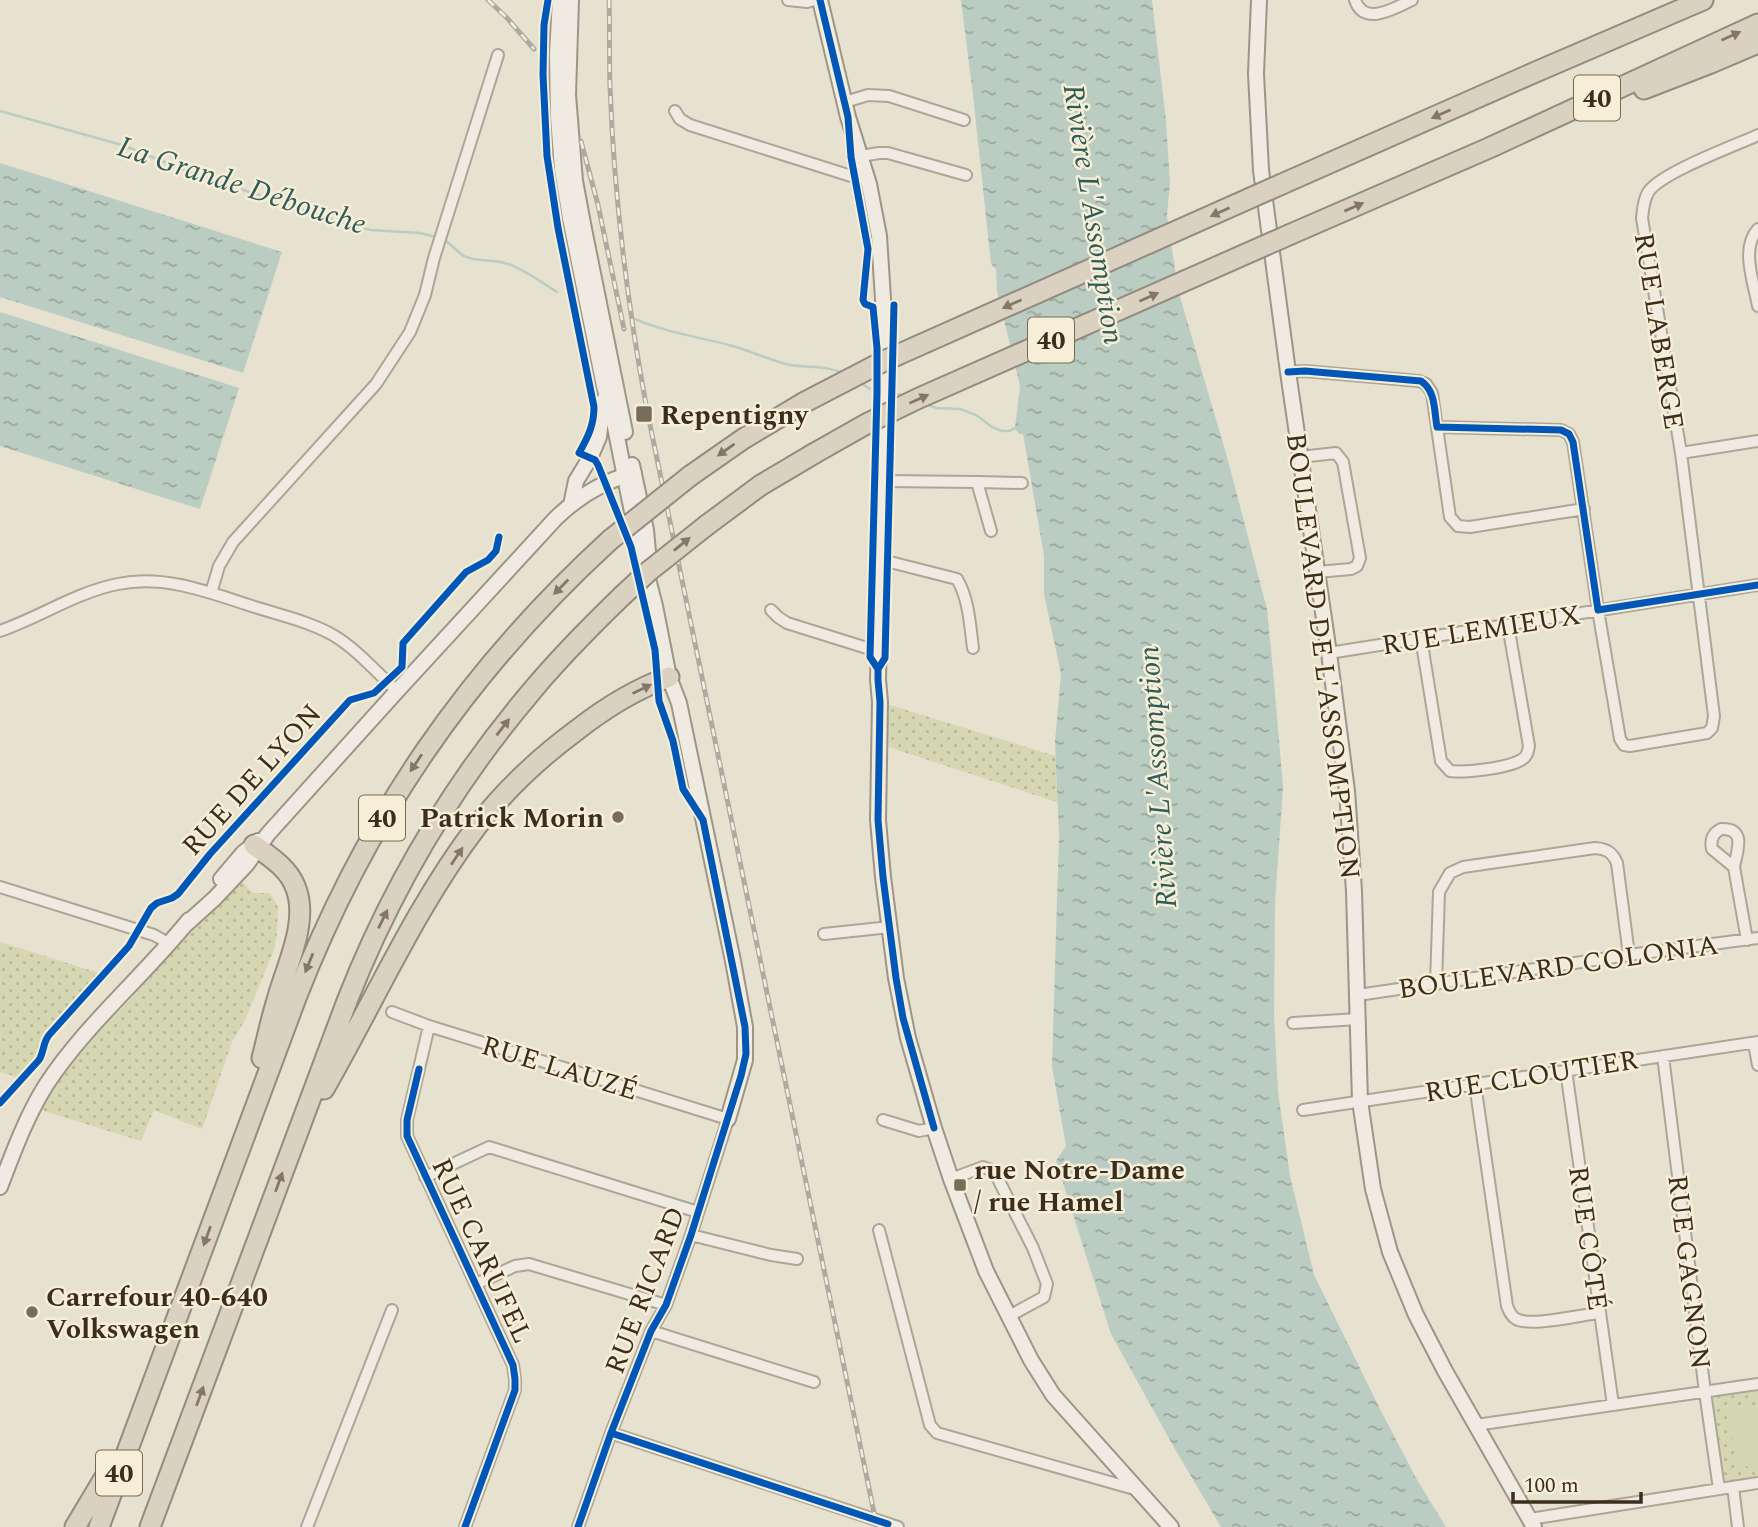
<svg xmlns="http://www.w3.org/2000/svg" width="1758" height="1527" font-family="Spectral,serif">
<style>
.grass{fill:url(#grass-dots)}
.pitch{fill:#d5d7b2}
.water{fill:url(#water-ripples)}
.lines{fill:none;stroke-linecap:round;stroke-linejoin:round}
.stream{stroke:#bbccc2;stroke-width:2.5}
.street-casing{stroke:#aca698;stroke-width:14}
.secondary-casing{stroke:#9c9588;stroke-width:18}
.highway-casing{stroke:#928b7f;stroke-width:23}
.street{stroke:#efebe2;stroke-width:10}
.secondary{stroke:#efebe2;stroke-width:14}
.highway{stroke:#dad1c1;stroke-width:19}
.rail-casing{stroke:#aeaaa2;stroke-width:5}
.rail{stroke:#f7eed7;stroke-width:2.5;stroke-dasharray:8;stroke-linecap:butt}
.highway-bridge-casing{stroke:#928b7f;stroke-width:23;stroke-linecap:butt}
.highway-bridge{stroke:#dad1c1;stroke-width:19}
.cycleway-casing{stroke:#f7eed7;stroke-width:11}
.cycleway{stroke:#0057b8;stroke-width:7}
.oneway{fill:#837768}
.poi-dot{fill:#786d5d;stroke:#f7eed7;stroke-width:2.5}
.labels{text-anchor:middle;stroke-width:5;stroke-linejoin:round;paint-order:stroke}
.shield{fill:#f7eed7;stroke:#746856;stroke-width:2}
.shield-label{font-size:26px;font-weight:bold;fill:#3c2e1f}
.street-label{font-size:28px;fill:#3c2e1f;stroke:#f7eed7}
.poi-label{font-size:28px;font-weight:bold;fill:#3c2e1f;stroke:#f7eed7;text-anchor:start}
.water-label{font-size:30px;font-style:italic;fill:#2e5c5a;stroke:#f7eed7}
</style>
<defs>
<pattern id="grass-dots" width="8" height="8" patternUnits="userSpaceOnUse" patternTransform="scale(1.75)"><rect width="8" height="8" fill="#d5d7b2"/><path d="M2 2h.1M6 6h.1" fill="none" stroke="#b8b999" stroke-width="1.8" stroke-linecap="round"/></pattern>
<pattern id="water-ripples" width="26" height="14" patternUnits="userSpaceOnUse" patternTransform="scale(1.75)"><rect width="26" height="14" fill="#bbccc2"/><path d="M2 4q2-2 4 0t4 0M15 11q2-2 4 0t4 0" fill="none" stroke="#99a69d"/></pattern>
</defs>
<rect width="100%" height="100%" fill="#e7e1d0"/>
<path class="grass" d="M880,702l176,54 1,46 -178,-58z
M241,881l12,12h17l8,14 -1,26 -3,17 -28,68 -14,24 -30,87 -48,-19 -13,31 -100,-31c24,-44 60,-80 94,-116 34,-39 68,-78 106,-113z
M0,942l102,32 -56,61 -3,6 -3,14 -20,23 -20,-6z
M1758,1384v99l-39,6 -14,-97z"/>
<path class="pitch" d="M1758,1405v60l-22,3 -8,-58z"/>
<path class="water" d="M961,0h191l14,121 4,62 -3,32 11,75 49,167 40,152 6,61 10,117 -8,116 -1,112 4,77 12,84 24,99 67,136 35,67 30,49h-225l-46,-78 -64,-115 -55,-173 10,-15 -14,-79 7,-232 -4,-93 6,-68 -17,-80v-38l-20,-117 -1,-5h-4l-4,-6 5,-42 -23,-95 -1,-22 -5,-5 -18,-169z
M0,163l282,89 -39,121 -243,-76z
M0,312l239,76 -39,121 -200,-63z"/>
<g class="lines">
<path class="stream" d="M0,111l122,34 65,26 161,54 23,5 49,3 16,4
M442,239c9,4 14,12 22,17 13,7 30,2 44,8 17,6 33,18 49,28
M635,319c30,13 63,18 94,26 19,5 38,14 57,19 19,5 40,0 58,10
M859,382l11,7
M894,394l11,1
M927,405l10,3 23,1 16,6 16,12 10,4h7l9,-4"/>
<defs>
<path id="street" d="M788,0l19,2 8,-2
M1355,0c9,27 40,8 57,0
M845,102l23,-7 21,1 75,24
M675,111l5,8 10,6 161,51 15,-1
M861,156l18,-3h9l78,22
M1758,229c-18,19 -4,54 0,77
M1288,372l17,-1 114,10 7,3 6,9 18,124 8,9 12,1 114,-18
M1437,427l124,3 8,4 4,8 25,168 22,129 4,6 6,1 77,-13 5,-5 2,-12 -33,-263 -39,-235c1,-9 2,-20 7,-27 14,-19 85,-45 109,-56
M1681,453l77,-12
M1300,457l36,-4 7,9 17,96 -3,8 -6,3 -34,3
M883,481l94,1 14,49
M977,482l45,1
M881,562l13,1 63,16c12,20 13,47 16,69
M211,593l8,-27 14,-24 143,-158 34,-52 15,-37 9,-37 64,-203
M771,610l7,7 9,6 83,26h9
M0,631c40,-14 77,-39 118,-47 48,-10 95,10 140,24 25,8 52,14 75,27 25,15 43,37 64,56
M1421,638l20,123 9,10c15,2 58,-3 71,-11 6,-3 7,-8 8,-14l-21,-121
M1329,653l429,-68
M1721,829c26,-1 16,22 13,38l-22,-18c-2,-9 1,-16 9,-20z
M1734,867l13,73
M0,887l154,48 14,8
M824,934l66,-7
M1436,984l3,-92 11,-19 13,-6 132,-19c12,1 17,4 22,15l12,92
M1358,995l271,-40 129,-17
M392,1012l37,14 299,93 -37,116 -25,70 -15,26 -40,102 -33,94
M1293,1023l65,-4
M429,1026l-22,94v16l106,229 2,14v11l-50,137
M1754,1043l4,22
M1663,1056l42,336 14,97
M1566,1070l47,335
M1475,1084l32,222c2,5 4,10 9,13 15,8 64,-4 83,-6
M1303,1110l455,-68
M883,1120l36,11 15,-3
M425,1177l64,-30 209,65
M951,1179l32,-12 11,4 39,77 14,36 -3,13 -35,19
M879,1230l51,195 7,8 201,57
M691,1235l80,20 26,4
M476,1284l39,-18 14,-2 137,41
M651,1331l163,51
M1476,1425l282,-41
M611,1433l287,94
M1733,1487l5,40
M1530,1519l228,-36
M307,1527l85,-217"/>
<path id="secondary" d="M560,0l-3,54 1,63 4,52 8,49 34,168 11,41 21,105 19,74 14,71 10,26 54,258 12,66v33l-17,59
M571,0l-3,95 7,86 9,48 41,203
M820,0l28,117 21,67 10,52 7,110 -8,334 2,22 -2,118 5,57 13,101 12,60 26,90 17,51 35,92 45,89 22,35 118,132
M1259,0l-3,74 5,96 27,202 41,281 18,138 7,100 6,210 13,88 17,63 26,63 29,56 89,156
M632,465l14,65 2,22
M571,505l5,-24 14,-23 9,-21 4,-36
M221,879l22,-26 15,-12
M184,926l31,-28 32,-34 21,-30 129,-143 159,-173c23,-22 47,-37 78,-45
M0,1187c13,-34 26,-70 46,-102 40,-61 98,-109 143,-165"/>
<path id="highway" d="M1644,89l67,-26 47,-20
M1282,184l249,-110 172,-74
M1291,234l198,-86 269,-124
M690,476l53,-37 62,-37
M707,525l54,-40 54,-32
M254,845c15,11 34,23 41,41 15,35 -9,80 -18,114 -6,19 -10,39 -15,58
M324,1089c50,-87 92,-183 153,-263 29,-37 62,-68 100,-96 28,-22 59,-41 92,-53
M75,1527l39,-65
M99,1527l197,-529c70,-180 171,-327 314,-458
M150,1527l197,-526c44,-112 106,-217 184,-309 28,-34 59,-65 91,-96"/>
</defs>
<use href="#street" class="street-casing"/>
<use href="#secondary" class="secondary-casing"/>
<use href="#highway" class="highway-casing"/>
<use href="#street" class="street"/>
<use href="#secondary" class="secondary"/>
<use href="#highway" class="highway"/>
<defs>
<path id="rail" d="M488,0l19,18 27,31
M609,0c1,29 0,57 1,86 4,108 17,217 37,324
M581,141l17,64 26,124
M648,415l229,1112"/>
</defs>
<use href="#rail" class="rail-casing"/>
<use href="#rail" class="rail"/>
<defs>
<path id="highway-bridge" d="M805,402l79,-41 398,-177
M815,453l53,-30 49,-24 374,-165
M610,540l80,-64
M622,596l27,-25 58,-46"/>
</defs>
<use href="#highway-bridge" class="highway-bridge-casing"/>
<use href="#highway-bridge" class="highway-bridge"/>
<defs>
<path id="cycleway" d="M548,0l-4,25 -1,50 4,81 11,72 36,179c0,18 -6,30 -15,46l16,7 3,5 33,82 24,103 4,51 14,40 10,48 20,31 42,207 1,27 -5,22 -50,159 -25,70 -15,26 -40,102 -33,94
M820,0l28,117 3,40 17,92 -5,51 2,4 8,3 4,41v45l-7,264 8,12
M894,305l-9,353 -7,11v11l2,22 -2,118 5,57 13,101 7,40 31,110
M1288,372l17,-1 116,10c15,10 13,30 16,46l124,3 8,4 4,8 25,168 160,-25
M419,1069l-12,51v16l106,229 2,14v11l-50,137
M0,1103l39,-43c5,-8 4,-18 10,-25l80,-89 22,-38 6,-5 15,-5 6,-4 32,-40 140,-154 24,-7 28,-26 1,-24 63,-71 22,-12 8,-9 3,-14
M611,1433l277,91"/>
</defs>
<use href="#cycleway" class="cycleway-casing"/>
<use href="#cycleway" class="cycleway"/>
</g>
<defs><path id="oneway-solid" d="M-6-.8H1V-3.2L6.5 0L1 3.2V.8H-6Z" transform="scale(1.75)"/></defs>
<g class="oneway">
<use href="#oneway-solid" transform="translate(1731 36) rotate(-24)"/>
<use href="#oneway-solid" transform="translate(1441 114) rotate(156)"/>
<use href="#oneway-solid" transform="translate(1354 207) rotate(-23)"/>
<use href="#oneway-solid" transform="translate(1220 212) rotate(156)"/>
<use href="#oneway-solid" transform="translate(1149 297) rotate(-24)"/>
<use href="#oneway-solid" transform="translate(1012 304) rotate(156)"/>
<use href="#oneway-solid" transform="translate(919 399) rotate(-24)"/>
<use href="#oneway-solid" transform="translate(726 450) rotate(145)"/>
<use href="#oneway-solid" transform="translate(682 544) rotate(-39)"/>
<use href="#oneway-solid" transform="translate(561 587) rotate(135)"/>
<use href="#oneway-solid" transform="translate(642 689) rotate(-26)"/>
<use href="#oneway-solid" transform="translate(503 727) rotate(-52)"/>
<use href="#oneway-solid" transform="translate(416 763) rotate(124)"/>
<use href="#oneway-solid" transform="translate(457 856) rotate(-56)"/>
<use href="#oneway-solid" transform="translate(383 919) rotate(-64)"/>
<use href="#oneway-solid" transform="translate(309 963) rotate(112)"/>
<use href="#oneway-solid" transform="translate(279 1182) rotate(-70)"/>
<use href="#oneway-solid" transform="translate(207 1236) rotate(110)"/>
<use href="#oneway-solid" transform="translate(200 1396) rotate(-70)"/>
</g>
<g class="poi-dot">
<rect x="635" y="405" width="18" height="18" rx="3.5"/>
<circle cx="618" cy="817" r="7"/>
<rect x="953" y="1178" width="14" height="14" rx="3.5"/>
<circle cx="32" cy="1312" r="7"/>
</g>
<g class="labels">
<g class="shield">
<rect x="1574" y="75.5" width="46" height="45" rx="5"/>
<rect x="1028" y="317.5" width="46" height="45" rx="5"/>
<rect x="359" y="795.5" width="46" height="45" rx="5"/>
<rect x="96" y="1450.5" width="46" height="45" rx="5"/>
</g>
<g class="shield-label">
<text x="1597" y="107">40</text>
<text x="1051" y="349">40</text>
<text x="382" y="827">40</text>
<text x="119" y="1482">40</text>
</g>
<g class="street-label">
<text transform="translate(1660 331) rotate(81)" y="10">RUE LABERGE</text>
<text transform="translate(1481 629) rotate(-9)" y="10">RUE LEMIEUX</text>
<text transform="translate(1324 656) rotate(83)" y="10">BOULEVARD DE L'ASSOMPTION</text>
<text transform="translate(251 779) rotate(-48)" y="10">RUE DE LYON</text>
<text transform="translate(1558 966) rotate(-8)" y="10">BOULEVARD COLONIA</text>
<text transform="translate(560 1067) rotate(17)" y="10">RUE LAUZÉ</text>
<text transform="translate(1531 1075) rotate(-9)" y="10">RUE CLOUTIER</text>
<text transform="translate(1589 1238) rotate(82)" y="10">RUE CÔTÉ</text>
<text transform="translate(483 1250) rotate(65)" y="10">RUE CARUFEL</text>
<text transform="translate(1690 1272) rotate(83)" y="10">RUE GAGNON</text>
<text transform="translate(644 1290) rotate(-69)" y="10">RUE RICARD</text>
</g>
<g class="poi-label">
<text x="660" y="424">Repentigny</text>
<text x="604" y="827" text-anchor="end">Patrick Morin</text>
<text x="974" y="1179">rue Notre-Dame<tspan x="974" dy="32">/ rue Hamel</tspan></text>
<text x="46" y="1306">Carrefour 40-640<tspan x="46" dy="32">Volkswagen</tspan></text>
</g>
<g class="water-label">
<text transform="translate(242 185) rotate(18)" y="10">La Grande Débouche</text>
<text transform="translate(1094 214) rotate(81)" y="10">Rivière L'Assomption</text>
<text transform="translate(1157 777) rotate(-94)" y="10">Rivière L'Assomption</text>
</g>
</g>
<path d="M1513 1492v10h128v-10" fill="none" stroke="#3c2e1f" stroke-width="3.5"/>
<text x="1524" y="1492" font-size="21" fill="#3c2e1f" stroke="#f7eed7" stroke-width="5" paint-order="stroke">100 m</text>
</svg>
